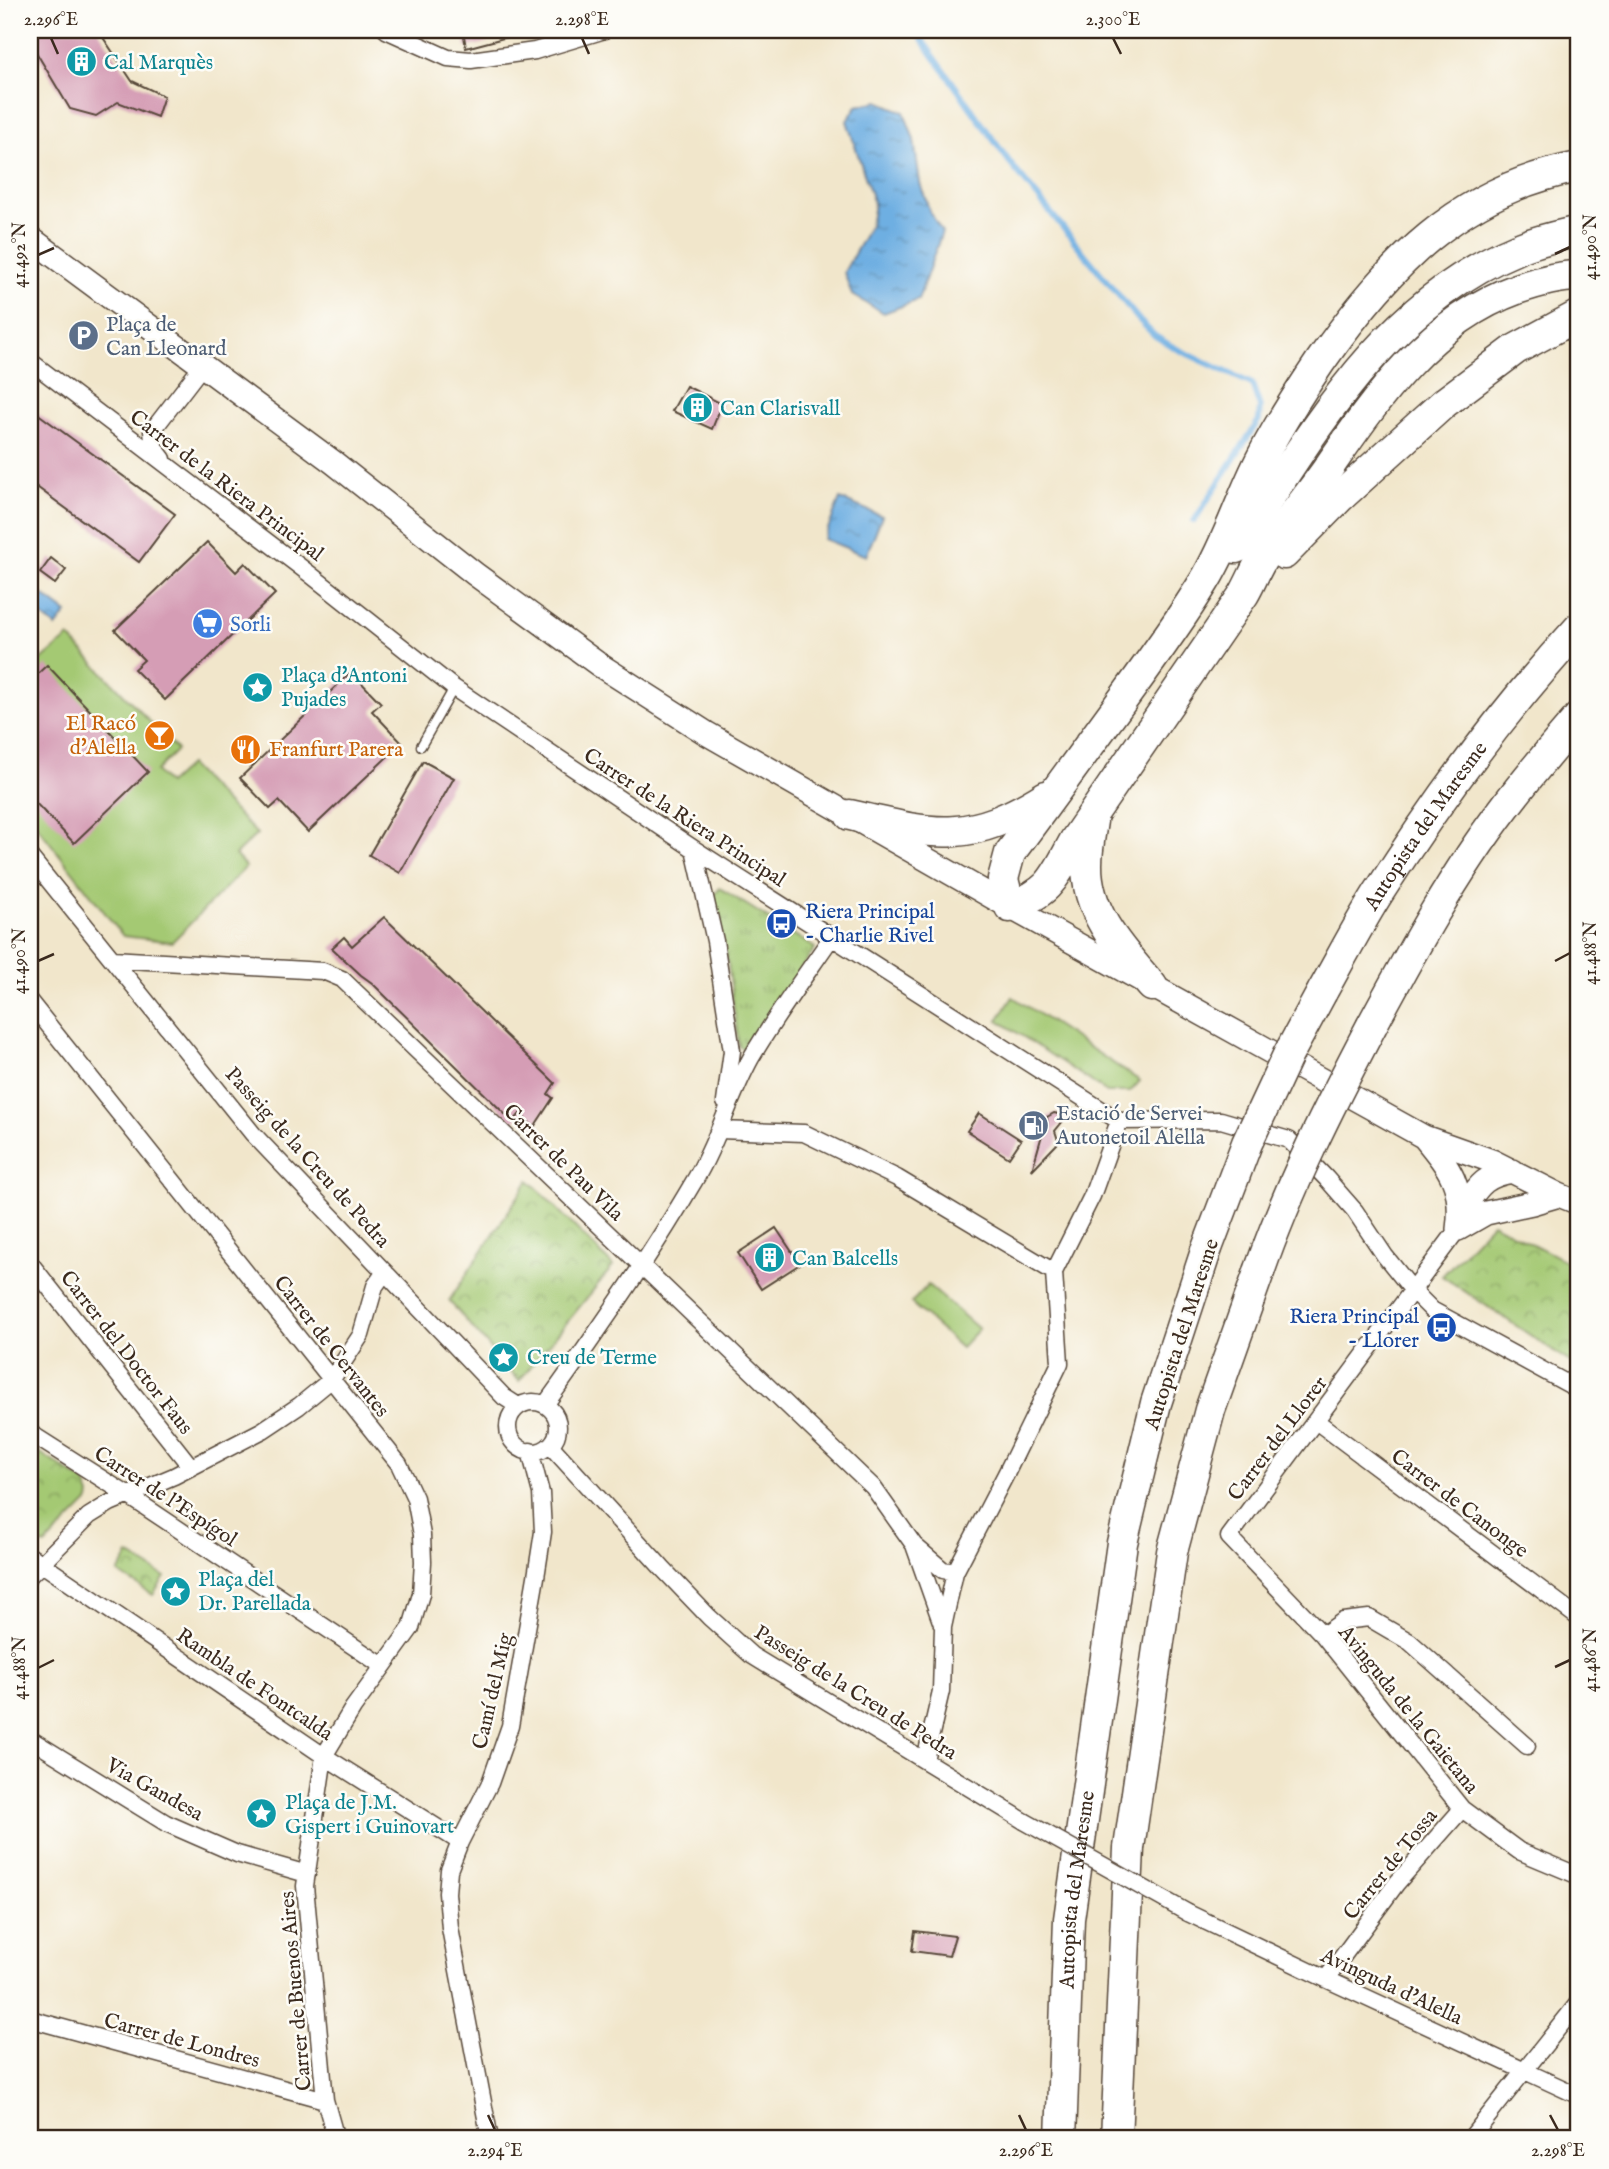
<svg xmlns="http://www.w3.org/2000/svg" width="1609" height="2169" font-family="'IM FELL English',serif">
<style>
.grass{fill:url(#grass-tufts);stroke:#707a48;stroke-width:2}
.park{fill:url(#park-crowns);stroke:#707a48;stroke-width:2}
.pitch{fill:#a4c973;stroke:#707a48;stroke-width:2}
.water{fill:url(#water-ripples);stroke:#546c80;stroke-width:2}
.lines{fill:none;stroke-linecap:round;stroke-linejoin:round}
.stream{stroke:#6eafe2;stroke-width:6}
.building{fill:#d59db5}
.lane-casing{stroke:#564638;stroke-width:11}
.street-casing{stroke:#564638;stroke-width:19}
.secondary-casing{stroke:#564638;stroke-width:26}
.highway-casing{stroke:#564638;stroke-width:33}
.lane{stroke:#fff;stroke-width:8}
.street{stroke:#fff;stroke-width:16}
.secondary{stroke:#fff;stroke-width:23}
.highway{stroke:#fff;stroke-width:30}
.street-bridge-casing{stroke:#564638;stroke-width:19;stroke-linecap:butt}
.highway-bridge-casing{stroke:#564638;stroke-width:33;stroke-linecap:butt}
.street-bridge{stroke:#fff;stroke-width:16}
.highway-bridge{stroke:#fff;stroke-width:30}
.ticks{fill:none;stroke:#3b2a1e;stroke-width:2.5}
.labels{text-anchor:middle;stroke-width:5;stroke-linejoin:round;paint-order:stroke}
.culture-label{font-size:21px;fill:#0d838f;stroke:#fdfcf7;text-anchor:start}
.service-label{font-size:21px;fill:#4e5e75;stroke:#fdfcf7;text-anchor:start}
.street-label{font-size:21px;fill:#3b2a1e;stroke:#fdfcf7}
.shop-label{font-size:21px;fill:#366cbe;stroke:#fdfcf7;text-anchor:start}
.food-label{font-size:21px;fill:#c56008;stroke:#fdfcf7;text-anchor:end}
.transit-label{font-size:21px;fill:#164399;stroke:#fdfcf7;text-anchor:start}
.neatline{fill:none;stroke:#3b2a1e;stroke-width:2.5}
.ticks-label{font-size:18px;text-anchor:middle;fill:#3b2a1e}
</style>
<defs>
<pattern id="grass-tufts" width="24" height="20" patternUnits="userSpaceOnUse" patternTransform="scale(1.75)"><rect width="24" height="20" fill="#a4c973"/><path d="M3 7l-1-3M5 7V3M7 7l1-3M15 17l-1-3M17 17v-4M19 17l1-3" fill="none" stroke="#87a35e"/></pattern>
<pattern id="park-crowns" width="20" height="18" patternUnits="userSpaceOnUse" patternTransform="scale(1.75)"><rect width="20" height="18" fill="#a4c973"/><path d="M2 6a3 3 0 1 1 6 0M12 15a3 3 0 1 1 6 0" fill="none" stroke="#87a35e"/></pattern>
<pattern id="water-ripples" width="26" height="14" patternUnits="userSpaceOnUse" patternTransform="scale(1.75)"><rect width="26" height="14" fill="#6eafe2"/><path d="M2 4q2-2 4 0t4 0M15 11q2-2 4 0t4 0" fill="none" stroke="#5c8fb7"/></pattern>
</defs>
<rect width="100%" height="100%" fill="#fdfcf7"/>
<filter id="ink" filterUnits="userSpaceOnUse"><feTurbulence type="fractalNoise" baseFrequency=".0143" numOctaves="2"/><feDisplacementMap in="SourceGraphic" scale="14" xChannelSelector="R" yChannelSelector="G"/><feConvolveMatrix kernelMatrix="1 2 1 2 8 2 1 2 1" color-interpolation-filters="sRGB"/></filter>
<filter id="wash" filterUnits="userSpaceOnUse"><feTurbulence type="fractalNoise" baseFrequency=".00686" numOctaves="4" result="noise"/><feDisplacementMap in="SourceGraphic" scale="28" xChannelSelector="R" yChannelSelector="G"/><feGaussianBlur stdDeviation="1.57" result="paint"/><feColorMatrix in="noise" values="0 0 0 0 0 0 0 0 0 0 0 0 0 0 0 0 0 1.4 0 .05"/><feComposite in="paint" operator="in"/></filter>
<g filter="url(#wash)">
<rect width="100%" height="100%" fill="#f1e6cb"/>
<path class="grass" d="M720,888l95,60 -68,101 -8,-2 -11,-84 -14,-57 1,-12z"/>
<path class="park" d="M529,1180l84,86 -94,115 -70,-80z
M1492,1223l87,45v100l-137,-92z
M30,1446l55,37 5,12 -1,6 -44,44 -15,-4z
M129,1555l36,22 -12,18 -35,-22z"/>
<path class="pitch" d="M69,637l108,113 -21,21 12,13 21,-19 68,69 -22,21 11,12 -74,75 -49,-6 -93,-119v-147z
M1013,997l127,84 -10,11h-23l-109,-72z
M928,1285l51,44 -18,19 -50,-45z"/>
<path class="water" d="M878,101l26,11 10,28 6,43 10,29 12,20 -24,68 -34,13 -32,-18 -8,-23 26,-46 4,-22 -27,-83 10,-15z
M840,499l42,17 -16,40 -42,-17z
M39,592l28,21 -11,14 -26,-20v-11l4,3z"/>
<g class="lines">
<path class="stream" d="M915,30l98,137 126,153 16,16 20,12 77,36 8,23 -1,13 -65,101"/>
</g>
<g id="blocks">
<path class="building" d="M30,30h68l34,51 32,15 -7,21 -39,-15 -22,14 -26,-7 -40,-67z
M463,30h51l1,5 -49,13z
M686,386l36,18 -10,25 -40,-18z
M30,408l145,106 -36,48 -109,-80z
M207,542l29,30 9,-9 30,31 -110,106 -31,-31 10,-9 -29,-30z
M51,558l15,12 -11,14 -15,-11z
M47,665l101,107 -74,71 -44,-46v-116z
M351,672l30,31 -9,8 30,32 -94,89 -29,-31 -9,8 -30,-31z
M423,761l31,17 -54,95 -31,-18z
M384,917l171,166 -7,11 5,4 -19,29 -14,-13 -7,8 -141,-139 -11,-8 -29,-27 12,-11 8,9z
M979,1113l42,27 -12,18 -42,-27z
M1054,1113l4,1 5,7 -8,10 3,9 -1,4 -25,26 10,-35 6,-6 -1,-12z
M776,1228l24,36 -39,25 -23,-36z
M915,1931l40,5 -6,20 -37,-5z"/>
</g>
</g>
<g filter="url(#ink)">
<use href="#blocks" fill-opacity="0" stroke="#564638" stroke-width="2"/>
<g class="lines">
<defs>
<path id="lane" d="M421,746l33,-58"/>
<path id="street" d="M386,30l62,28 23,2 64,-9 70,-21
M30,361l281,214 143,113 240,161 425,272 102,-1 68,20 37,38 29,33 30,45 29,36 18,18 147,80
M163,459l-9,-12 -2,-16 50,-65
M694,849l21,92 17,110 -7,51
M30,857l223,277 251,263 14,9
M112,959l211,12 19,8 531,508 41,58 29,82
M30,1002l369,462 16,34 7,37 1,27 -2,32 -10,34 -58,80 -29,48 -19,130 20,214 11,39
M719,1130l85,3 93,45 157,94
M1458,1229l-229,308 94,98 139,174 57,42 60,25
M30,1263l161,204
M508 1427a25 25 0 1 1 50 0a25 25 0 1 1-50 0Z
M545,1405c52,-72 103,-145 148,-222 24,-39 36,-85 58,-125 23,-40 54,-82 80,-120
M1316,1421l263,197
M30,1433l99,63 254,170
M550,1445l112,123 47,49 42,38 273,166
M915,1546l28,24 12,2
M30,1556l294,200 136,86
M30,1575l59,-59 21,-13 64,-27 89,-46 36,-24 33,-27 29,-44 14,-49 10,-14
M1323,1635l20,-14 26,-3 41,24 117,104
M30,1739l136,84 71,31 70,20
M925,1760l16,-69 2,-64 12,-55 51,-98 54,-111 -6,-91 38,-76 27,-75
M1188,1913l138,66 253,117
M1326,1979l70,-95 66,-75
M30,2019l295,81
M490,2139l-40,-211 -3,-35 2,-23 11,-28 30,-59 20,-57 26,-149 7,-45 -2,-39 -11,-42
M1470,2139l109,-137"/>
<path id="secondary" d="M30,238l303,224 142,112 123,90 108,69 304,174 414,230 68,24 67,34 20,8
M1424,1137c26,32 40,49 34,92
M1460,1213c17,-24 22,-38 53,-42
M1458,1229l28,-16 46,-10 27,-8"/>
<g id="highway">
<path d="M1579,167c-120,22 -192,99 -259,195 -21,31 -41,62 -58,95 -21,40 -34,86 -58,125 -24,39 -51,76 -78,113 -39,53 -77,106 -116,158l-7,26 7,28c42,-16 44,-29 65,-67l169,-246c7,-12 12,-26 20,-38 18,-28 40,-54 60,-82 51,-74 104,-153 193,-185 20,-7 41,-13 62,-13"/>
<path d="M1236,548c77,-115 147,-244 281,-299 20,-9 41,-13 62,-18"/>
<path d="M1284,554l56,-57 104,-94 72,-54 63,-34"/>
<path d="M850,815c85,20 118,30 196,-19"/>
<path d="M1092,821c-2,14 -5,29 -5,43 -1,50 35,87 65,122"/>
<path id="s1" d="M1322,992c18,-32 35,-65 55,-97 58,-91 129,-188 202,-267"/>
<path d="M1372,1025c40,-74 81,-150 133,-218 23,-31 49,-61 74,-90"/>
<path id="s2" d="M1061,2139l8,-220 53,-376 34,-140 50,-152"/>
<path d="M1116,2139l13,-291 43,-296 38,-142 49,-138"/>
</g>
</defs>
<use href="#lane" class="lane-casing"/>
<use href="#street" class="street-casing"/>
<use href="#secondary" class="secondary-casing"/>
<use href="#highway" class="highway-casing"/>
<use href="#lane" class="lane"/>
<use href="#street" class="street"/>
<use href="#secondary" class="secondary"/>
<use href="#highway" class="highway"/>
<defs>
<path id="street-bridge" d="M1024,1821l164,92"/>
<path id="highway-bridge" d="M1206,1251l41,-108 41,-88 34,-63
M1259,1272c30,-86 71,-167 113,-247"/>
</defs>
<use href="#street-bridge" class="street-bridge-casing"/>
<use href="#highway-bridge" class="highway-bridge-casing"/>
<use href="#street-bridge" class="street-bridge"/>
<use href="#highway-bridge" class="highway-bridge"/>
</g>
</g>
<path class="ticks" d="M51,38l7,16M582,38l7,16M1113,38l8,16M1555,254l15,-7M38,255l16,-7M38,961l16,-7M1555,961l15,-8M1555,1667l15,-7M38,1668l16,-8M488,2115l7,15M1019,2115l7,15M1550,2115l8,15"/>
<defs>
<symbol id="building-disc" viewBox="-11 -11 22 22"><circle r="9.5" fill="#0f9aa8" stroke="#fdfcf7"/><path d="M-4-6H4V6H1V3H-1V6H-4ZM-2.5-4.3h1.7v1.8h-1.7ZM.8-4.3h1.7v1.8H.8ZM-2.5-1h1.7V.8h-1.7ZM.8-1h1.7V.8H.8Z" fill="#fff"/></symbol>
<symbol id="parking-disc" viewBox="-11 -11 22 22"><circle r="9.5" fill="#5c6f8a" stroke="#fdfcf7"/><path d="M-3.5-5.5H1a3.5 3.5 0 0 1 0 7H-1V5.5H-3.5ZM-1-3.4V-.6H.8a1.4 1.4 0 0 0 0-2.8Z" fill="#fff"/></symbol>
<symbol id="supermarket-disc" viewBox="-11 -11 22 22"><circle r="9.5" fill="#3f7fe0" stroke="#fdfcf7"/><path d="M-6-5.5h2.5l.6 2H6L4.5 2H-2.5L-4.4-4H-6ZM-1.5 3.2a1.3 1.3 0 1 0 .1 0ZM3 3.2a1.3 1.3 0 1 0 .1 0Z" fill="#fff"/></symbol>
<symbol id="sight-disc" viewBox="-11 -11 22 22"><circle r="9.5" fill="#0f9aa8" stroke="#fdfcf7"/><path d="M0-6L1.8-2.2L6-1.7L2.9 1.2L3.7 5.4L0 3.3L-3.7 5.4L-2.9 1.2L-6-1.7L-1.8-2.2Z" fill="#fff"/></symbol>
<symbol id="bar-disc" viewBox="-11 -11 22 22"><circle r="9.5" fill="#e8710a" stroke="#fdfcf7"/><path d="M-6-5H6L.8 .8V4.5H3.5V6h-7V4.5H-.8V.8Z" fill="#fff"/></symbol>
<symbol id="restaurant-disc" viewBox="-11 -11 22 22"><circle r="9.5" fill="#e8710a" stroke="#fdfcf7"/><path d="M-5-6h1v4h1v-4h1v4h1v-4h1v5L-1.5 .5V6h-2V.5L-5-1ZM5-6V6H3V1.5H1.5Q1.5-4 5-6Z" fill="#fff"/></symbol>
<symbol id="bus-disc" viewBox="-11 -11 22 22"><circle r="9.5" fill="#1a4fb4" stroke="#fdfcf7"/><path d="M-5-6H5V4H4V6H2V4H-2V6H-4V4H-5ZM-3.5-4V0h7V-4ZM-3.5 1.2v1.5H-2V1.2ZM2 1.2v1.5H3.5V1.2Z" fill="#fff"/></symbol>
<symbol id="fuel-disc" viewBox="-11 -11 22 22"><circle r="9.5" fill="#5c6f8a" stroke="#fdfcf7"/><path d="M-5.5-6h7V0h2V4h1.3V-2.5L3-4.5l.8-.8L6-3V5H2.5V1h-1V6h-7ZM-4.2-4.7v3.2H.2V-4.7Z" fill="#fff"/></symbol>
</defs>
<g fill-rule="evenodd">
<use href="#building-disc" x="64" y="44" width="35" height="35"/>
<use href="#parking-disc" x="66" y="318" width="35" height="35"/>
<use href="#building-disc" x="680" y="390" width="35" height="35"/>
<use href="#supermarket-disc" x="190" y="606" width="35" height="35"/>
<use href="#sight-disc" x="240" y="670" width="35" height="35"/>
<use href="#bar-disc" x="142" y="718" width="35" height="35"/>
<use href="#restaurant-disc" x="228" y="732" width="35" height="35"/>
<use href="#bus-disc" x="764" y="906" width="35" height="35"/>
<use href="#fuel-disc" x="1016" y="1108" width="35" height="35"/>
<use href="#building-disc" x="752" y="1240" width="35" height="35"/>
<use href="#bus-disc" x="1424" y="1310" width="35" height="35"/>
<use href="#sight-disc" x="486" y="1340" width="35" height="35"/>
<use href="#sight-disc" x="158" y="1574" width="35" height="35"/>
<use href="#sight-disc" x="244" y="1796" width="35" height="35"/>
</g>
<g class="labels">
<g class="culture-label">
<text x="104" y="69">Cal Marquès</text>
<text x="720" y="415">Can Clarisvall</text>
<text x="281" y="682">Plaça d'Antoni<tspan x="281" dy="24">Pujades</tspan></text>
<text x="792" y="1265">Can Balcells</text>
<text x="527" y="1364">Creu de Terme</text>
<text x="198" y="1586">Plaça del<tspan x="198" dy="24">Dr. Parellada</tspan></text>
<text x="285" y="1809">Plaça de J.M.<tspan x="285" dy="24">Gispert i Guinovart</tspan></text>
</g>
<g class="service-label">
<text x="106" y="331">Plaça de<tspan x="106" dy="24">Can Lleonard</tspan></text>
<text x="1056" y="1120">Estació de Servei<tspan x="1056" dy="24">Autonetoil Alella</tspan></text>
</g>
<g class="street-label">
<text transform="translate(227 485) rotate(37)" y="7">Carrer de la Riera Principal</text>
<text transform="translate(685 817) rotate(33)" y="7">Carrer de la Riera Principal</text>
<text dy="7" stroke="none"><textPath href="#s1" startOffset="196">Autopista del Maresme</textPath></text>
<text transform="translate(308 1157) rotate(48)" y="7">Passeig de la Creu de Pedra</text>
<text transform="translate(564 1162) rotate(44)" y="7">Carrer de Pau Vila</text>
<text transform="translate(1181 1334) rotate(-72)" y="7">Autopista del Maresme</text>
<text transform="translate(332 1346) rotate(52)" y="7">Carrer de Cervantes</text>
<text transform="translate(127 1352) rotate(52)" y="7">Carrer del Doctor Faus</text>
<text transform="translate(1277 1438) rotate(-53)" y="7">Carrer del Llorer</text>
<text transform="translate(166 1496) rotate(33)" y="7">Carrer de l'Espígol</text>
<text transform="translate(1460 1503) rotate(37)" y="7">Carrer de Canonge</text>
<text transform="translate(255 1684) rotate(34)" y="7">Rambla de Fontcalda</text>
<text transform="translate(492 1691) rotate(-77)" y="7">Camí del Mig</text>
<text transform="translate(856 1692) rotate(32)" y="7">Passeig de la Creu de Pedra</text>
<text transform="translate(1409 1709) rotate(51)" y="7">Avinguda de la Gaietana</text>
<text transform="translate(155 1789) rotate(29)" y="7">Via Gandesa</text>
<text transform="translate(1390 1864) rotate(-51)" y="7">Carrer de Tossa</text>
<text dy="7" stroke="none"><textPath href="#s2" startOffset="250">Autopista del Maresme</textPath></text>
<text transform="translate(1392 1986) rotate(25)" y="7">Avinguda d'Alella</text>
<text transform="translate(295 1991) rotate(-95)" y="7">Carrer de Buenos Aires</text>
<text transform="translate(182 2040) rotate(15)" y="7">Carrer de Londres</text>
</g>
<g class="shop-label">
<text x="230" y="631">Sorli</text>
</g>
<g class="food-label">
<text x="136" y="730">El Racó<tspan x="136" dy="24">d'Alella</tspan></text>
<text x="269" y="756" text-anchor="start">Franfurt Parera</text>
</g>
<g class="transit-label">
<text x="805" y="918">Riera Principal<tspan x="805" dy="24">- Charlie Rivel</tspan></text>
<text x="1419" y="1323" text-anchor="end">Riera Principal<tspan x="1419" dy="24">- Llorer</tspan></text>
</g>
</g>
<rect width="1609" height="2169" fill="none" stroke="#fdfcf7" stroke-width="77"/>
<rect x="38" y="38" width="1532" height="2092" class="neatline"/>
<g class="ticks-label">
<text x="51" y="25">2.296°E</text>
<text x="582" y="25">2.298°E</text>
<text x="1113" y="25">2.300°E</text>
<text transform="translate(1590 247) rotate(-90)" y="6">41.490°N</text>
<text transform="translate(19 255) rotate(-90)" y="6">41.492°N</text>
<text transform="translate(1590 953) rotate(-90)" y="6">41.488°N</text>
<text transform="translate(19 961) rotate(-90)" y="6">41.490°N</text>
<text transform="translate(1590 1660) rotate(-90)" y="6">41.486°N</text>
<text transform="translate(19 1668) rotate(-90)" y="6">41.488°N</text>
<text x="495" y="2156">2.294°E</text>
<text x="1026" y="2156">2.296°E</text>
<text x="1558" y="2156">2.298°E</text>
</g>
</svg>
